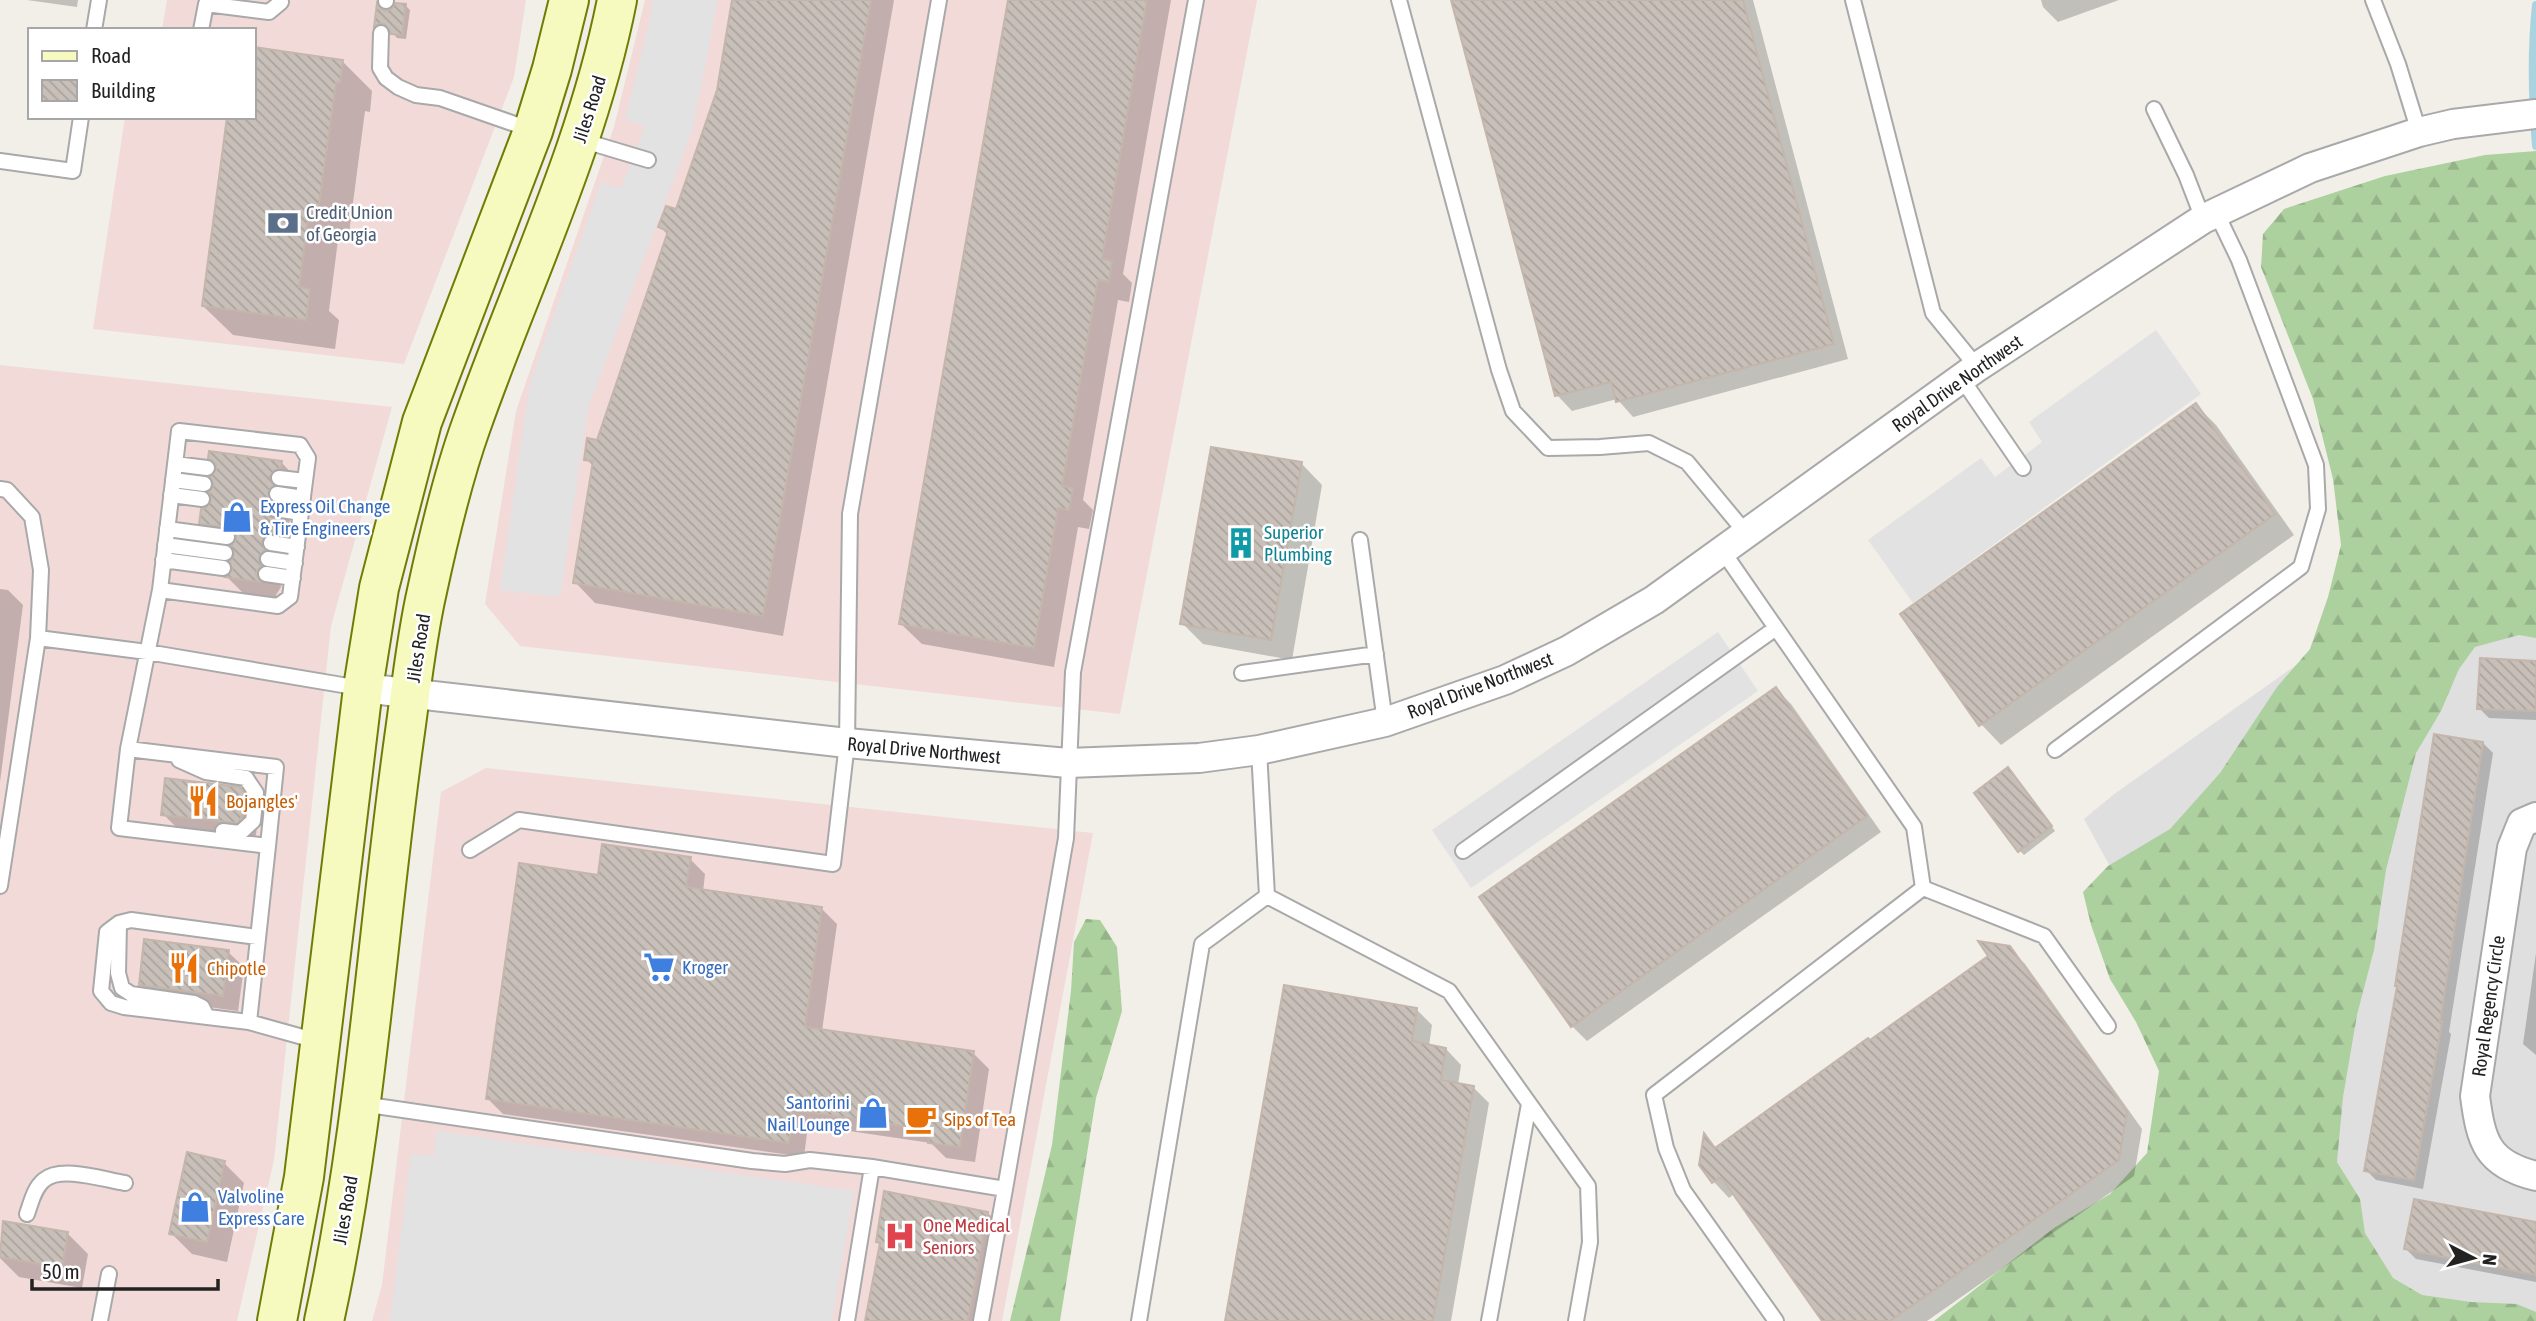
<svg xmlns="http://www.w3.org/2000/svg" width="2536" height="1321" font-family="'Asap Condensed',sans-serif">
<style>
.residential{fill:#e0dfdf}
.commercial{fill:#f2dad9}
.forest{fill:url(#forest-firs)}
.parking{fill:#e2e2e2}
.shadow{fill:#0003}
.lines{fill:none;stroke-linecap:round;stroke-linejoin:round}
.stream{stroke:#aad3df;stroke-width:8}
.building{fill:url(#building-back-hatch);stroke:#c4b6ab;stroke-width:2}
.lane-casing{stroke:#a9a9a9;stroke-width:18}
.street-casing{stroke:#a9a9a9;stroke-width:32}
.secondary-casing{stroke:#707d05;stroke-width:42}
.lane{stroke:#fff;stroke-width:14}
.street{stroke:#fff;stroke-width:28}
.secondary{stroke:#f7fabf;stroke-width:38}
.labels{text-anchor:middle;stroke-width:5;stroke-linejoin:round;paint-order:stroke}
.street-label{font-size:19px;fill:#222;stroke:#fff}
.service-label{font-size:19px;fill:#4e5e75;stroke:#fff;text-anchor:start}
.shop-label{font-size:19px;fill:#366cbe;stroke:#fff;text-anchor:start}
.culture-label{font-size:19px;fill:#0d838f;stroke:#fff;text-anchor:start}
.food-label{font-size:19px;fill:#c56008;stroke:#fff;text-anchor:start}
.health-label{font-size:19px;fill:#be3a42;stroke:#fff;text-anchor:start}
</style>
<defs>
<pattern id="forest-firs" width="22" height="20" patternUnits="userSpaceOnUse" patternTransform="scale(1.75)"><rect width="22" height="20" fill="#add19e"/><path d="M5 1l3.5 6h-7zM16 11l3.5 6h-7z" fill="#95b388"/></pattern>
<pattern id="building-back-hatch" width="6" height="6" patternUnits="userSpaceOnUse" patternTransform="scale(1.75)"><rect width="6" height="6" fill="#c7bfb8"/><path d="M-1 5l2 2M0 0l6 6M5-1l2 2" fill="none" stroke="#aba49e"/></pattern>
</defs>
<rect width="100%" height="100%" fill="#f2efe9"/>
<path class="residential" d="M2536,570v751h-176l-276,-502 29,-24 272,-193z"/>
<path class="commercial" d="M167,0h359l-12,77 -110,287 -311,-35 32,-212h129v-87h-92z
M645,0h612l-137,714 -600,-68 -35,-42 31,-193 98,-284z
M0,365l392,42 -61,219 -57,534 -37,161h-237z
M486,768l607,65 -91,488h-630l10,-36 59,-493z"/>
<path class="forest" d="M2536,151v487l-17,-3 -44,12 -16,22 -18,42 -25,42 -30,117 -12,80 -17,65 -14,82 -6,65 23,37 5,34 28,45 29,17 49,7 46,2 19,8v9h-602l120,-93 56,-34 37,-41 12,-82 -23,-49 -26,-43 -19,-54 -8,-33 25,-26 62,-37 50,-56 57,-86 33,-38 18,-52 13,-52 -8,-66 -20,-80 -52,-132 2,-33 21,-25 101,-33 100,-21z
M1086,919l14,1 17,27 5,64 -26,87 -36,223h-50l42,-176 19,-154 3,-49z"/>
<path class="parking" d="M653,0h65l-26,131 -104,277 -28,189 -60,-7 30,-208 71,-200 20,7 24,-63 -20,-7 23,-91z
M2156,330l45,64 -288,209 -45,-63 113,-82 14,19 47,-35 -13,-20z
M1718,632l40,59 -287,197 -39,-58z
M437,1131l417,60 -22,130h-442l21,-167 23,2z"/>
<path class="shadow" d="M27,0h51l-1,7z
M734,0h160l-111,636 -188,-33 -20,-21 19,-115 -8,-8 12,-17 70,-207 -8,-8 17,-16 41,-121z
M1010,0h161l-48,274 9,9 -3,19 -11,-2 -35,200 10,10 -4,19 -11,-2 -24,140 -132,-23 -21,-20z
M1452,0h301l95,359 -215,58 -16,-18 -45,12 -15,-16z
M2041,0h78l-61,22 -15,-15z
M406,6l4,4 -4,29 -9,-1 -8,-10 -9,2 -4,-4 2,-19 7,5z
M254,49l88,12 30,30 -2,21 -5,-1 -17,130 -10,-1 -9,71 10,9 -4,29 -102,-14 -30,-29 51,-189z
M2196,405l20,20 78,110 -293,210 -20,-21z
M210,458l71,4 20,21v6l-6,1 -6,8 4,9 -6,6 3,9 -5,8 9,11 -2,13h-4l-7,8 3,9 -6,7 3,9 -5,8 3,6 -32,-4 -20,-20 7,-7 2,-15 -3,-10 -11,-1 -21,-21 12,-22 5,-31v-4z
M1302,464l20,21 -30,175 -89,-16 -21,-21z
M0,589l8,1 15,15 -23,177z
M2536,663v57l-47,-2 -10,-10z
M1776,689l15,15 90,128 -294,209 -15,-15z
M2483,743l10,10 -44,279 2,2 -28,155 -47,-9 -10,-10z
M2013,774l42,57 -31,24 -4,-4z
M240,789l19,20 -3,26 -3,3 -74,-8 -16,-16z
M690,859l15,15 -2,18 119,17 15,15 -15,107 151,22 16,16 -14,93 -29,-4 -15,-15 -123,-18 -4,32 -301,-43 -16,-16 112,-221z
M2009,948l16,16 117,165 -8,47 -207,145h-103l-89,-128 -6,5 -15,-16 -13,-17 4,-28 12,12z
M228,952l16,15 -6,44 -82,-11 -16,-15z
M2536,953v102l-13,-11z
M1417,1010l15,15 -3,21 17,3 15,16 -3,20 16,3 15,15 -38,218h-224z
M224,1163l20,20 -17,79 -35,-8 -21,-21z
M988,1213l15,16 -17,92h-119l14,-76 -4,-3z
M4,1223l63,10 21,21 -6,34 -63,-11 -19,-19z
M2536,1224v58l-120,-23 -10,-10z"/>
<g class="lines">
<path class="stream" d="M2536,5c-5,47 -4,93 0,141"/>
</g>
<path class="building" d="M732,0h139l-108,616 -190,-33 20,-122 -9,-1 3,-22 10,2 71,-209 -10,-4 8,-21 10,3 41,-119z
M1008,0h139l-45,259 10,2 -3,21 -11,-2 -36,206 11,2 -4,22 -11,-2 -24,140 -135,-24z
M1451,0h292l91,344 -218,58 -5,-20 -56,14z
M377,3l4,6 4,2 6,-2 4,-6 11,1 -4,31 -11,-1 -6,-9 -4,-2 -7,4z
M254,47l89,13 -3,23 -4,-1 -18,130 -9,-1 -10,76 11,2 -4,31 -104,-14 25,-189h27z
M2196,403l79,111 -296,212 -79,-112z
M1211,447l91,15 -31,178 -91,-16z
M209,451l73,10 -1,7 -6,2 -5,6 3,9 -5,7 2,9 -5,7 4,8 5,3 -2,14 -5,1 -5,7 3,9 -6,7 2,9 -5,7 4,9 -35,-5 7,-7 -2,-9 4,-6 -3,-9 5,-7v-6l-8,-6 -29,-3 2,-15 5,-1 5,-7 -2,-9 5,-7 -4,-8 6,-7v-6l-8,-6z
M2480,658l56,3v50l-59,-2z
M1776,687l91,129 -296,211 -92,-130z
M2434,734l49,8 -43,280h2l-28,158 -50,-9 33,-185h-2z
M2008,767l44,59 -34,26 -44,-59z
M165,778l75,9 4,5 -3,27 -4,4 -76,-8z
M602,844l89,13 -5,30 136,20 -17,120 169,24 -14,96 -32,-4 2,-13 -137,-20 -4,33 -303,-44 33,-236 79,12z
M144,939l85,11 -6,46 -84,-11z
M1978,941l32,5 117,166 -8,48 -229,161h-68l-101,-144 -9,6 -13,-18 5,-32 11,15 153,-110 2,2 118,-84z
M1284,985l133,23 -5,33 34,7 -5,32 33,6 -41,235h-208z
M187,1152l38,9 -18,81 -38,-8z
M884,1191l104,21 -20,109h-103l15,-78 -4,-1z
M2414,1199l122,23v53l-132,-26z
M3,1221l65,11 -6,36 -62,-11z"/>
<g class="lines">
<defs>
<path id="lane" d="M1399,0l100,370 14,41 35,37 52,-1 49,-4 38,19 59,71
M1853,0l80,313 44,54
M2373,0l25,64 21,68
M386,1v-1
M94,30l5,-30
M201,30l5,-26 63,8 12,-10
M381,33l-1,35 6,10 12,9 18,8 24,3 92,32
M2154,109l32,66 17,44
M581,140l67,20
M0,161l73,10 8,-54
M1962,379l61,89
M175,464l32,4
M279,478l26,3
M173,480l31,4
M0,489l7,1 25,27 9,53 -3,68
M277,494l26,4
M171,495l31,4
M275,509l26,4
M167,529l60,8
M1360,540l25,182
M271,543l26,4
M165,545l60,8
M1722,550l192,277 9,61 -269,207 12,53 17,42 93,131
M268,559l27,4
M163,560l60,8
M266,574l27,4
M1242,673l134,-19
M128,749l148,18 -8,79 -149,-18 9,-79 32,-159 19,-159 121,14 8,13 -18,139 -12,9 -118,-16
M1259,750l8,146
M2055,750l246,-183 17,-58 -2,-44 -77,-205 -23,-48
M179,760l27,12 40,6 10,15 -3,28 -13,12 -17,-2
M470,850l49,-30 314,44 14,-121 3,-229 89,-514
M1463,851l313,-223
M0,886l38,-248 109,14 213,36
M1923,888l121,48 64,90
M1267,896l182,95 139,195 2,56 -14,79
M119,923l-1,50 4,15 9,6 63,9 8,4 5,10
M257,937l-126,-17 -12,3 -12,9 -6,59 10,12 13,4 125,15 68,19
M249,1022l19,-176
M362,1104l390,57 33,3 25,-4 62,7 133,22 61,-351 7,-166 123,-672
M27,1214c4,-11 7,-26 17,-34 17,-15 61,0 81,3
M100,1321l9,-47
M847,1321l25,-154
M981,1321l24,-132
M1139,1321l63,-377 65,-48
M1489,1321l40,-217"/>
<path id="street" d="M363,688l484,55 221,20 131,-5 60,-8 126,-28 120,-42 62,-29 87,-51 323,-233 226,-148 107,-51 109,-36 34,-8 83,-10
M2536,817l-14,6 -10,25 -37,248c6,46 12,68 61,80"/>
<path id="secondary" d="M277,1321l27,-144 59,-489 16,-100 43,-166 111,-291 19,-62 17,-69
M324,1321c42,-192 53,-388 80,-582 7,-49 12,-100 23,-148 12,-56 25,-112 44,-165 50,-142 117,-278 146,-426"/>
</defs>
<use href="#lane" class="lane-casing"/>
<use href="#street" class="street-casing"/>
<use href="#secondary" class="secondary-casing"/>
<use href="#lane" class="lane"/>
<use href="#street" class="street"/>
<use href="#secondary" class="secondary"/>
</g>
<defs>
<symbol id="bank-bare" viewBox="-9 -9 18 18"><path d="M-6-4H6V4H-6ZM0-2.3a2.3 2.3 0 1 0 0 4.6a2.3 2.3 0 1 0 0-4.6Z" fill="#5c6f8a" stroke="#fff" stroke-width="2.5" paint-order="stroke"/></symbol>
<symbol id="shop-bare" viewBox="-9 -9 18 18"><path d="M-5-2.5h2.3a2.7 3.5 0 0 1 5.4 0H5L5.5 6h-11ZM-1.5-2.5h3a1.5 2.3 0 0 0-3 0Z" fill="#3f7fe0" stroke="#fff" stroke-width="2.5" paint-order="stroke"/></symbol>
<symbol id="building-bare" viewBox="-9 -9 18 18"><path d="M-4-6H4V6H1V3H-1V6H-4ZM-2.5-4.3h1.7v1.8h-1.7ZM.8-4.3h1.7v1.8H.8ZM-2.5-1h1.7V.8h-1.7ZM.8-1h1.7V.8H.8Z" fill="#0f9aa8" stroke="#fff" stroke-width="2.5" paint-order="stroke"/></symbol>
<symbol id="restaurant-bare" viewBox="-9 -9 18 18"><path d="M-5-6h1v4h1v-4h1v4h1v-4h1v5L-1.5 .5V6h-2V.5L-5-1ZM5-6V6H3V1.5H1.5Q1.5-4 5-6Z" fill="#e8710a" stroke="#fff" stroke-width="2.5" paint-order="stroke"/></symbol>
<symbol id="supermarket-bare" viewBox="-9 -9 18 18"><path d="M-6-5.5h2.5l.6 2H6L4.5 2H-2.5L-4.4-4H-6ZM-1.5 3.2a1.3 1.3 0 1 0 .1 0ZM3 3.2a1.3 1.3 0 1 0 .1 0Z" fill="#3f7fe0" stroke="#fff" stroke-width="2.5" paint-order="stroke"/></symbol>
<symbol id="cafe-bare" viewBox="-9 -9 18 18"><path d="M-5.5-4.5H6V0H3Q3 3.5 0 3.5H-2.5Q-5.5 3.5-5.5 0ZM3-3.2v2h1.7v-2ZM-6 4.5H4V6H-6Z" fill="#e8710a" stroke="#fff" stroke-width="2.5" paint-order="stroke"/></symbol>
<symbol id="hospital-bare" viewBox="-9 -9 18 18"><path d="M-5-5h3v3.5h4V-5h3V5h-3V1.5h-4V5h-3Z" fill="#e0444e" stroke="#fff" stroke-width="2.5" paint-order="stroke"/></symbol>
</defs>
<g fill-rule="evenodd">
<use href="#bank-bare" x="261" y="201" width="44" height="44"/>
<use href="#shop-bare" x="215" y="495" width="44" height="44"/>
<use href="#building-bare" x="1219" y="521" width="44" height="44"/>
<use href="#restaurant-bare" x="181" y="779" width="44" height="44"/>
<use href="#supermarket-bare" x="637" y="945" width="44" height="44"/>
<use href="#restaurant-bare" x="162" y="946" width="44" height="44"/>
<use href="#shop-bare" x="851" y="1091" width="44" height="44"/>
<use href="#cafe-bare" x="899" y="1097" width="44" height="44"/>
<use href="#shop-bare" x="173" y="1185" width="44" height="44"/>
<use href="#hospital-bare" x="878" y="1214" width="44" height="44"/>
</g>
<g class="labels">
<g class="street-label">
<text transform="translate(589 109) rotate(-72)" y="7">Jiles Road</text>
<text transform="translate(1957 383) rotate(-35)" y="7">Royal Drive Northwest</text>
<text transform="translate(418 648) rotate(-81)" y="7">Jiles Road</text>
<text transform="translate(1480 685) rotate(-21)" y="7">Royal Drive Northwest</text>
<text transform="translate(924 750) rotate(5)" y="7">Royal Drive Northwest</text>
<text transform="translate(2488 1006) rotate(-82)" y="7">Royal Regency Circle</text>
<text transform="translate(345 1210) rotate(-80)" y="7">Jiles Road</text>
</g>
<g class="service-label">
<text x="306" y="219">Credit Union<tspan x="306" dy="22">of Georgia</tspan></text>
</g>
<g class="shop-label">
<text x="260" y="513">Express Oil Change<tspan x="260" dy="22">&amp; Tire Engineers</tspan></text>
<text x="682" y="974">Kroger</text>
<text x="850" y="1109" text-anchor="end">Santorini<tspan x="850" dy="22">Nail Lounge</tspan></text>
<text x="218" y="1203">Valvoline<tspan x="218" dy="22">Express Care</tspan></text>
</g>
<g class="culture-label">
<text x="1264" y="539">Superior<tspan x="1264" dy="22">Plumbing</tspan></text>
</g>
<g class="food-label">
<text x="226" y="808">Bojangles'</text>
<text x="207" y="975">Chipotle</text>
<text x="944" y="1126">Sips of Tea</text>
</g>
<g class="health-label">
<text x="923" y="1232">One Medical<tspan x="923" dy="22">Seniors</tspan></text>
</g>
</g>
<rect x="28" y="28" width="228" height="91" fill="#ffffff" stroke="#a7a7a7" stroke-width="2"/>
<rect x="42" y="51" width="35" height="10" fill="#f7fabf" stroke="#a7a7a7" stroke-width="2"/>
<text x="91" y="63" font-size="21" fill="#222222">Road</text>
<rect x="42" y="80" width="35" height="21" fill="url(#building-back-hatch)" stroke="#a7a7a7" stroke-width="2"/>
<text x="91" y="98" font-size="21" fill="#222222">Building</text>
<g transform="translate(2473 1258) rotate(96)" stroke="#ffffff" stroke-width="5" paint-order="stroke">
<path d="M0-5L12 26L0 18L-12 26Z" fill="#222222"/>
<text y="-10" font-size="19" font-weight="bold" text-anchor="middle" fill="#222222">N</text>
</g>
<path d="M32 1279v10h186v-10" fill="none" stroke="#222222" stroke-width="3.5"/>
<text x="42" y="1279" font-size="21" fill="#222222" stroke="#ffffff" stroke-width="5" paint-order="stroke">50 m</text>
</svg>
